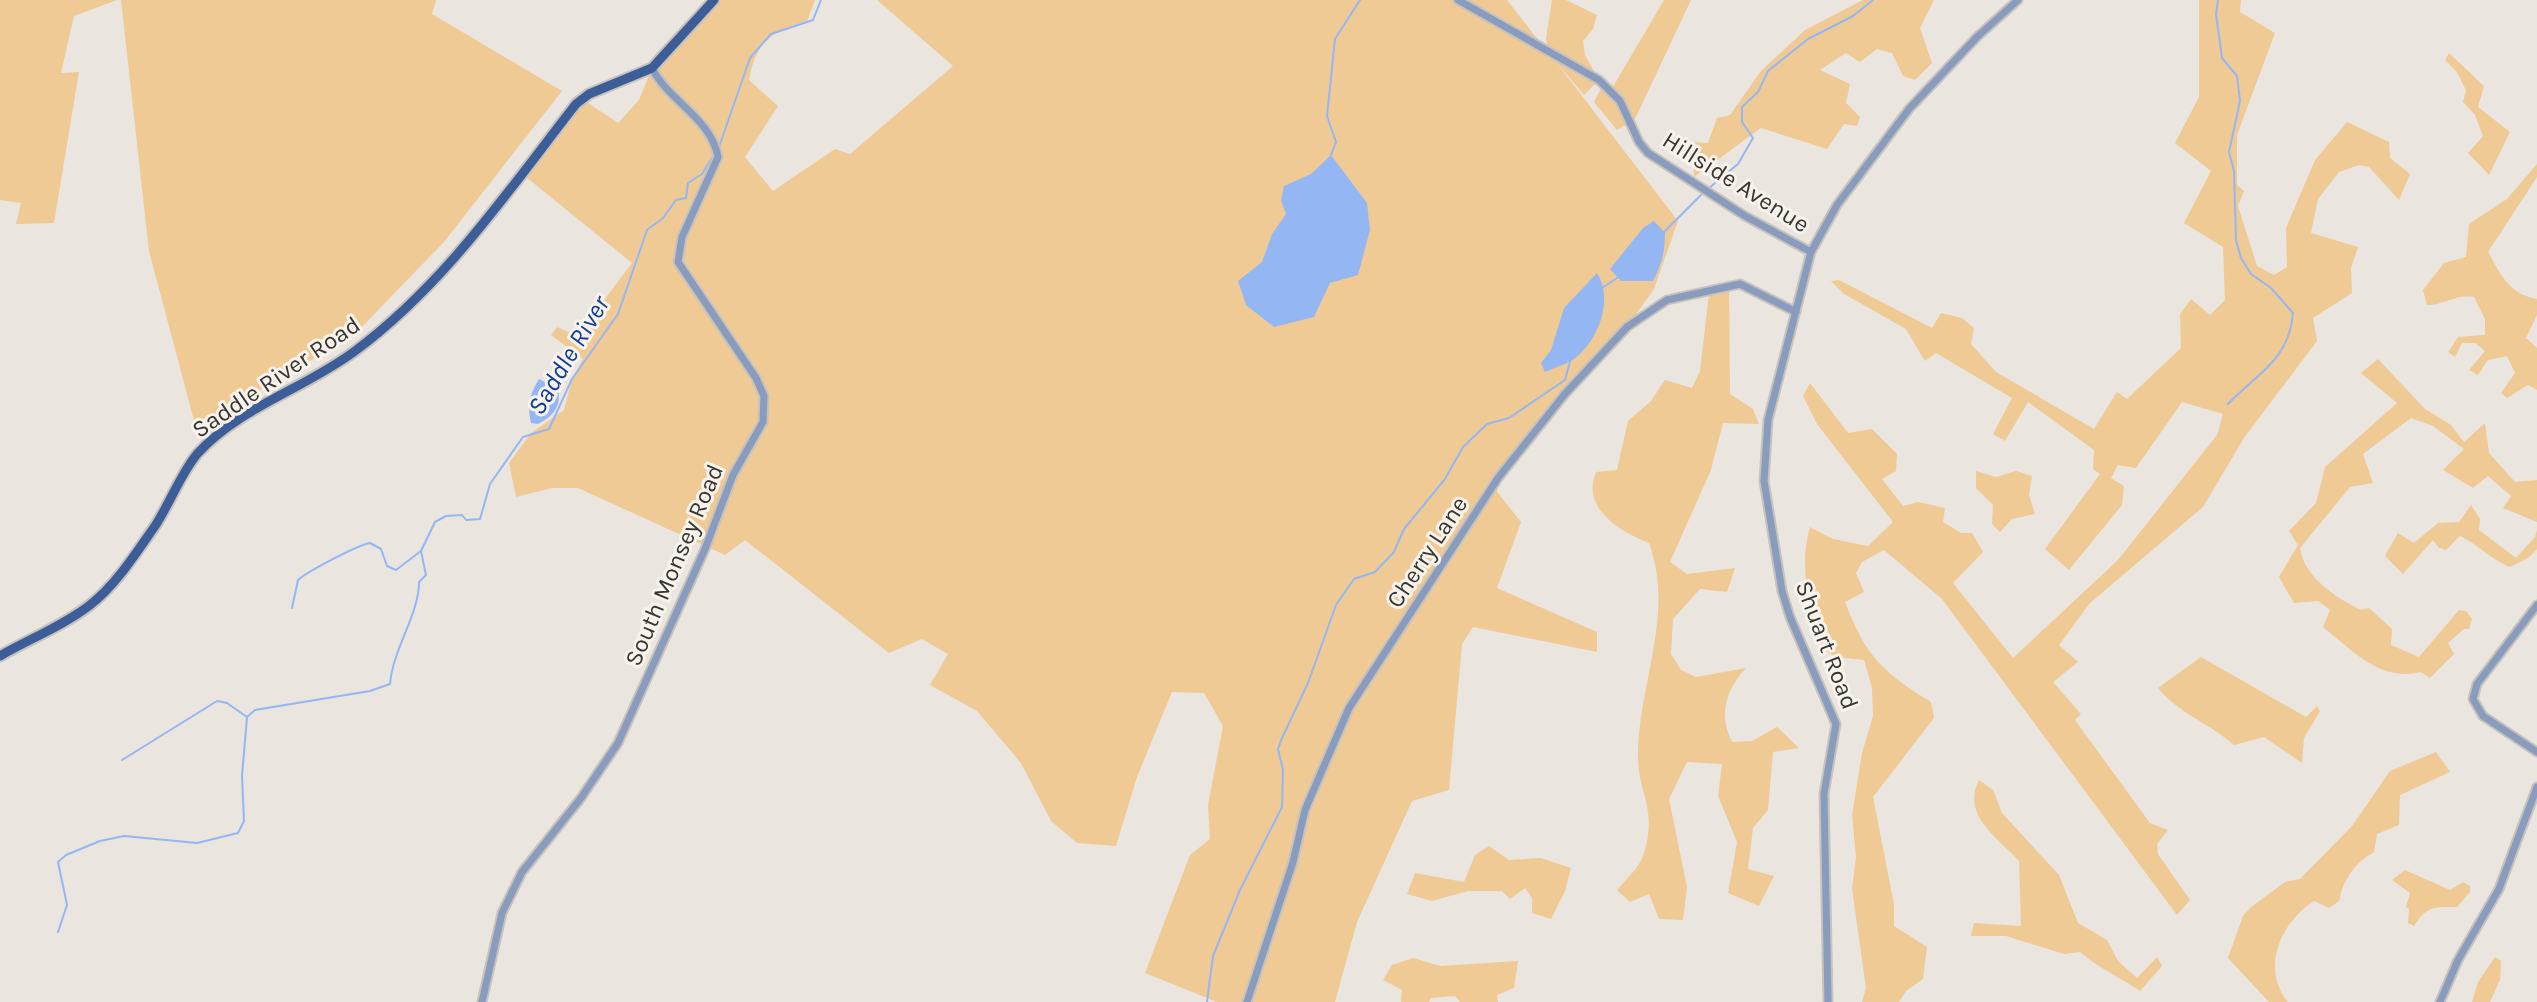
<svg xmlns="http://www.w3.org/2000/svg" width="2537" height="1002" font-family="Karla,sans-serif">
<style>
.green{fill:#efca94}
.water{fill:#94b7f4}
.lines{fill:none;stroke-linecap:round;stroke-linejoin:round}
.stream{stroke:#94b7f4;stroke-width:2}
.minor-casing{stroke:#c6c2bd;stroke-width:11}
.major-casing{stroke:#c6c2bd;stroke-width:13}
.minor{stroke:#899cbd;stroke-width:7}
.major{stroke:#3c5d97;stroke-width:9}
.labels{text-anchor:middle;stroke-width:6;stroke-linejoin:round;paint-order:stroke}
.street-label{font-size:24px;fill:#373633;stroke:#f7f3ec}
.water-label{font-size:26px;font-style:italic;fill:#113f95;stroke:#f7f3ec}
</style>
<rect width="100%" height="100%" fill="#eae5df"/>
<path class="green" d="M0,0h117l-43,16 -13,57 18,-1 -25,151 -38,1 5,-21 -21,-3z
M121,0h315l-4,14 130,77 -118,151 -90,93 -158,93 -47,-177z
M712,0h103l-8,21c-37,11 -51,21 -58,59l29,26 -33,51 28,34 62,-42 15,5 103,-88 -76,-66h630l42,54 -3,-15 6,-39h14l31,15 -4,14 -10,12 2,14 14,25 -15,15 -28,-33 122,159 -24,68 -27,38 -132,156 3,10 23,29 -24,66 100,44v20l-124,-25 -11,17 -13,146 -37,11 -55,121 -22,80h-118l-72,-29 45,-118 20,-16 -2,-34 15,-79 -19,-33 -32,-1 -35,85 -21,69 -39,-3 -26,-22 -30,-58 -44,-52 -47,-26 18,-31 -26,-15 -33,14 -144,-113 -20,15 -147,-67h-26l-36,9 -7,-34 22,-30 33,-23 8,-31 11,-20 -32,-24 6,-8 20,9 55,-73 -106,-86 45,-67 17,-7 30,20 21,-23 13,-32z
M1664,0h27l-56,119 -18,11 -23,-28 6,-12h11z
M1863,0h71l-14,28 12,35 -17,17 -12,-4 -11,-23 -15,-4 -17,13 -14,-9 -26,17 30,14 -4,19 14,14 -3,9 -13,-2 -17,25 -66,-21 -67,49 -2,-35 16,1 9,-25 13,-3 31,-44 44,-41z
M2199,0h42l-1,12 35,21 -38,102v50l7,6 -6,15 19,60 17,9 13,-8 -1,-39 29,-68 32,-38 42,20 1,16 20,16 -11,26 -30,-33 -10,-2 -20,7 -21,27 -7,34 47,14 -7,21 1,25 -39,25 4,23 -73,97 -41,69 -113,96 -31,42 19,17 -25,20 28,32 -6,6 75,103 18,7 -11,14 1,10 32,46 -13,15 -235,-316 -58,-49 -22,12 -6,11 8,19 -19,10c20,53 37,70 86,100l3,16 -61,79 21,107v22l33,21 -4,32 -17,12 -7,11h-37l4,-14 -14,-99 4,-32 -4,-42 10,-62 11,-37 -1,-28 -8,-28 -28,-3 -15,-9c-11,-40 -23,-80 -11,-121l23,12 35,7 25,-24 -76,-98 -14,-28 7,-13 38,50 24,-4 25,25 -1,17 -14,8 21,27 15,-4 27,6 -2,14 18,11h11l11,19 -30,31 60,75 105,-98 99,-125 6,-21 -41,-12 -46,66 -18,-3 -7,13 13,8 -2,19 -53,65 -24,-21 55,-75 -7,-5 1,-19 -66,-48 -23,39 -12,-7 19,-36 -76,-45 -11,8 -19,-32 -62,-35 -13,-13 8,-1 93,48 9,-15 21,5 12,10 -3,16 25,28 98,57 23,-37 10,7 54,-51 -1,-34 11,-15 19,16 15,-15 -2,-53 -39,-24 27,-52 -36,-28 24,-46z
M2449,53l35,33 -6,21 32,25 -21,43 -21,-22 15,-17 -8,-21 -12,-13 3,-12 -10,-19 -11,-11z
M2537,164v13l-49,75c13,23 21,42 49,47v16l-11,23 11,10v42l-9,-5 -21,13 -6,-5 14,-20 -8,-17 -19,4 -10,15 -9,-5 16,-19 -10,-8h-13l-7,14 -7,-5 10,-15 27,-2v-16l-11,-22c-19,-3 -29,8 -47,8l-4,-15 21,-27 22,-6 3,-33 38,-25z
M1729,285l1,109 23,15 6,15 -36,-1 -12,47 -41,92 17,12 48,-6 -8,24 -27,-3 -27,30 -2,35 10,16 15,7 50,-9c-20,22 -28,46 -14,74l20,-1 25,-14 22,21 -26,4 -5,58 -15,18 -5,41 26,7 -15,30 -31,-13 9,-51 -19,-46 4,-32 -35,-2 -18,37 18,88 -4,33 -24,-1 -10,-25 -19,8 -13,-12c8,-10 22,-22 26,-34 16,-48 -6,-62 -5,-102 1,-72 37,-140 11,-211 -30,-12 -68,-35 -53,-71l21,-2 11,-49 23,-20 14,-21 27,8 8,-17 9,-77z
M2378,359l47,50 26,16 13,17 21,-19 4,30 26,29 22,-2v42l-34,-14 8,-12 -23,-20 -15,12 -30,-18 21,-21 -31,-23 -22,-8 -48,36 10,29 -23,4 -50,61c4,29 35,49 61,62l8,-2 23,21 -1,16 28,12 40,-47 7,1 6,8 -3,10h-5l-16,14 6,11 -24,24 -9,-6c-41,10 -68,-21 -98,-45l7,-17 -12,-9 -24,2 -15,-26 19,-32 -9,-14 27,-28 9,-36 72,-64 -36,-30z
M1976,471l20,6 20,-6 16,5 -3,19 6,19 -23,5 -12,13 -8,-8 1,-19 -17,-17z
M2471,505l9,14 -1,11 37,28 19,-21 2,-7v19l-9,9 -18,9c-20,-8 -31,-22 -50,-31l-14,14 -7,-2 -6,-8 -30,34 -18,-18 13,-23 16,10 24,-20 21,-1z
M2201,657l105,60 11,-11 3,5 -16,27 -2,25 -38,-26 -30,8c-25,-22 -56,-32 -76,-57z
M2436,752l14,20 -50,23 -1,30 -22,9 -3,18c-20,11 -31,28 -35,49l-10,7 -15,-7c-33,21 -54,67 -26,101h-19l-41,-44 15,-42 8,-9 34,-25 15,-3 52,-53 38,-55z
M1979,780l14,10 9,23 57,62 19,48 29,17 11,21 19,17 20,-21 5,9 -22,25c-21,-14 -41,-23 -60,-39l-16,2 -58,-18h-35l3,-13 47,3 -2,-65c-22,-24 -58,-46 -40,-81z
M1489,846l20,14 32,-2 30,10 -6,23 -14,28 -19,-6v-15l-7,-10 -15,11 -8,-8h-34l-36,10 -25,-7 8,-21 49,9 11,-27z
M2405,870l45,20 13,-8 7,4v6l-13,15c-22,0 -30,-2 -43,19l-6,-3 1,-14 -3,-2 4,-14 -18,-13z
M2495,957l6,4 -1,19 -10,22h-18l6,-20z
M1413,958l27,8 78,-5 -4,27 -17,7 1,7h-38l-5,-6 -24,2 -2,4h-28l1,-12 -19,-10 9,-15z"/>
<path class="water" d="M1331,155l36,48 3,27 -12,45 -28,8 -16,34 -40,10 -28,-22 -8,-24 24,-19 10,-28 14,-20 -5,-14 3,-14 27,-12z
M1654,221l11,12c0,19 -3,31 -12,48h-32l-11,-12 33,-41z
M1597,273c16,25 3,63 -18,82 -8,8 -23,12 -34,17l-4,-9 10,-13 13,-42z
M539,379l19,9c4,19 -5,28 -20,36l-7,-1c-4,-17 -1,-30 8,-44z"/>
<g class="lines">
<path class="stream" d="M2218,0l-2,14 6,44 15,18 3,25 -11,51 5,19 2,69 5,18 10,16 20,14 22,25c-4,47 -35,60 -65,91
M719,147l31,-89 21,-24 42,-14 8,-20
M1331,155l5,-13 -9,-26 8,-77 25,-39
M1709,188l29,-24 15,-26 -11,-16v-15l16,-15 10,-21 40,-32 45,-23 20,-16
M1664,232l40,-40
M1602,288l15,-10
M292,608l6,-28c10,-9 60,-35 72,-37l11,6 6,17 9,4 25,-19
M122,760l95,-59 10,2 20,14
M58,932l9,-27 -9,-43 8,-7 34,-14 24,-5 73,7 41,-10 6,-12 -2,-45 5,-59 8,-7 115,-19 20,-7c3,-36 29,-69 29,-102l7,-7 -5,-24 14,-29 11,-6 16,-1 4,5 14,-1 10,-35 33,-47 26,-8 23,-50 46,-65 29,-84 16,-12 13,-18 10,-2 2,-15 14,-9 13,-21
M1207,1002l6,-46 27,-66 42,-83 1,-37 -5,-21 4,-11 26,-55 28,-78 18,-26 21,-7 19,-20 10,-23 41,-50 18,-32 24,-23 22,-6 56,-38 6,-22"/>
<defs>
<path id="minor" d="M1458,0l141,80 21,21 19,41 9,11 97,63 66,36
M2537,605l-60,79 -4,15 10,17 54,36
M482,1002l20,-89 20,-41 59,-74 37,-55 87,-194 28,-74 30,-53 1,-26 -8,-18 -78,-116 4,-25 36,-80c-7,-39 -49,-55 -66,-89
M1247,1002l46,-140 12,-52 44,-102 149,-230 66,-83 63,-68 40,-27 73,-16 56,28
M1828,1002l-4,-208 12,-70 -46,-107 -8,-26 -18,-110 4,-61 43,-168 26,-47 72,-96 68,-72 41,-37
M2440,1002l18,-42 41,-71 38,-102"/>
<path id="major" d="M0,656c29,-17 63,-30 90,-51 26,-20 46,-52 65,-79 14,-21 27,-55 43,-73 42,-46 108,-65 157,-102 90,-67 153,-160 221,-247l13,-10 63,-26 62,-68"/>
</defs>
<use href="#minor" class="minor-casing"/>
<use href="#major" class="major-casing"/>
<use href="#minor" class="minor"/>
<use href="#major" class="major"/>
</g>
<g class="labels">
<g class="street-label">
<text transform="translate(1736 182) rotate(32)" y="8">Hillside Avenue</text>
<text transform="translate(276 377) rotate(-34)" y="8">Saddle River Road</text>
<text transform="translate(1427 552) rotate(-57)" y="8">Cherry Lane</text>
<text transform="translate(674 565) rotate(-67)" y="8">South Monsey Road</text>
<text transform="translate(1827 645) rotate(69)" y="8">Shuart Road</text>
</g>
<g class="water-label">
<text transform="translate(568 355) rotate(-59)" y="9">Saddle River</text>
</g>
</g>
</svg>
